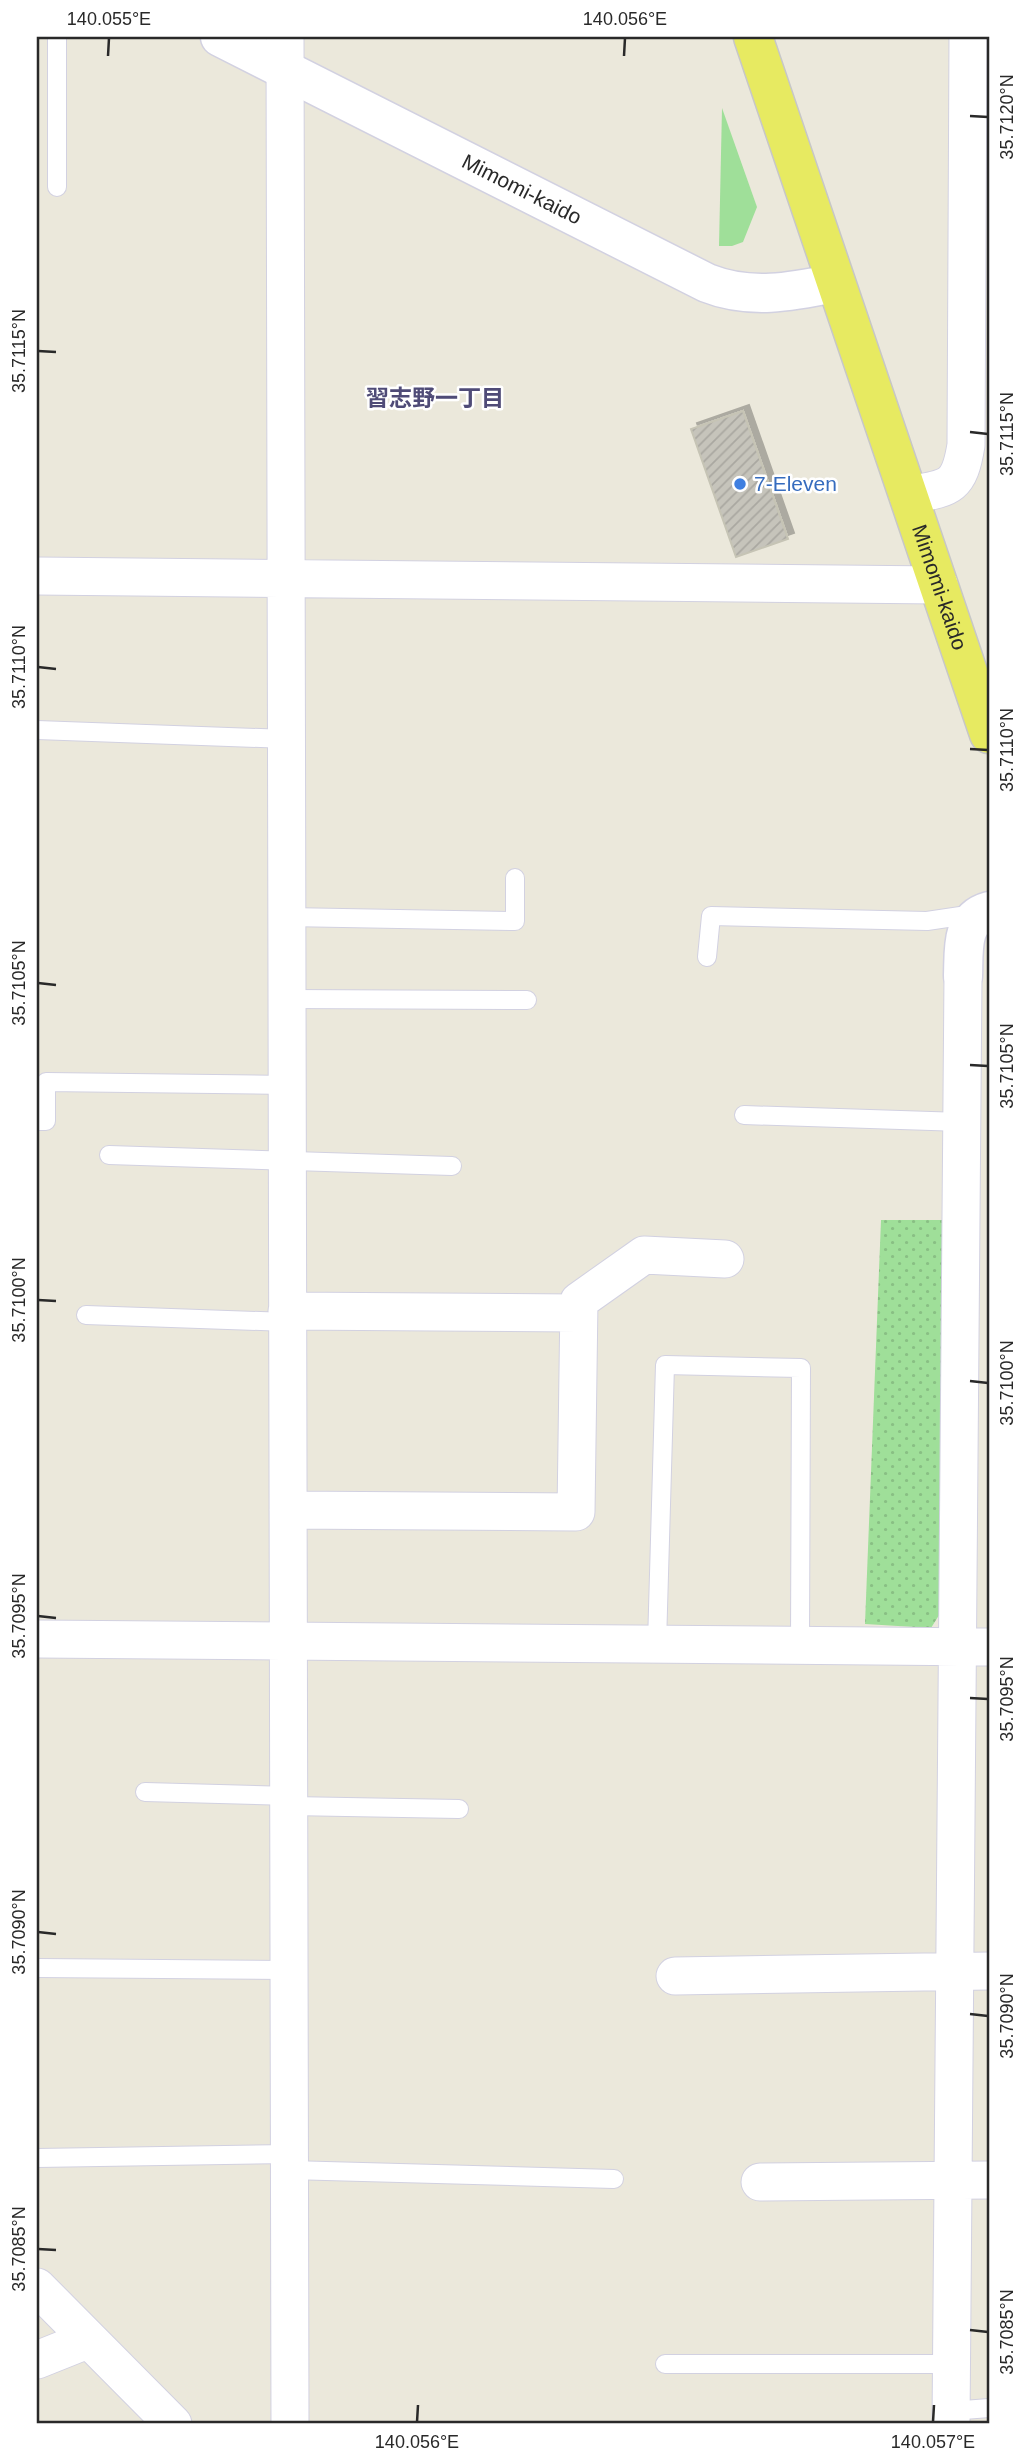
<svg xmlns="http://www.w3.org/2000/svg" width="1026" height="2461" font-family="Helvetica,'Noto Sans JP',sans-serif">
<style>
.grass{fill:#9fdf99}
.park{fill:url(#park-dots)}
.building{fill:url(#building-hatch);stroke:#c6c4b5;stroke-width:2;filter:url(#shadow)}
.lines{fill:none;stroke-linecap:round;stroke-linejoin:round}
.service-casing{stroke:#d2d1e1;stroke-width:20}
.minor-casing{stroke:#d2d1e1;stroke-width:39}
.tertiary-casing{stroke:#d2d1e1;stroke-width:41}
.primary-casing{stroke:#c7c7c7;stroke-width:41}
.service{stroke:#fff;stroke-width:18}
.minor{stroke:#fff;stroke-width:37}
.tertiary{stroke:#fff;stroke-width:38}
.primary{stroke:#e7ea61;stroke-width:38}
.ticks{fill:none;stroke:#292929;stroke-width:2.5}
.shop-dot{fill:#3f7fe0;stroke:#fff;stroke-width:2.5}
.labels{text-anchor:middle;stroke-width:5;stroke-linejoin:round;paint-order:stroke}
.street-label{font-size:21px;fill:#292929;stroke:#fff}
.shop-label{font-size:21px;fill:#366cbe;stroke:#fff;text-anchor:start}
.neighbourhood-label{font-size:23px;font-weight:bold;fill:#4f4b77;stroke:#fff}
.neatline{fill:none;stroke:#292929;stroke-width:2.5}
.ticks-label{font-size:18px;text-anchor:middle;fill:#292929}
</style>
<defs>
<pattern id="park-dots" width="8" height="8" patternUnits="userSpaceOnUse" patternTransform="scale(1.75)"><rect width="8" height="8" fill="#9fdf99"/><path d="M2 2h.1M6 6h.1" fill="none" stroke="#89bf84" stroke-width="1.8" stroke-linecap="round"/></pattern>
<pattern id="building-hatch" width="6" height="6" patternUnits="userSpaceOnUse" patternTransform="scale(1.75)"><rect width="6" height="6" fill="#c6c4bb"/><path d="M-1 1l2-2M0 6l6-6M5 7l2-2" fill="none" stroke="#aaa8a1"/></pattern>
<filter id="shadow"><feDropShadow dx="6" dy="-6" stdDeviation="0" flood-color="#0004"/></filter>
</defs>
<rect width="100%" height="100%" fill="#ebe8db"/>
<path class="grass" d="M722,108l35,99 -14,35 -11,4h-13z"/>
<path class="park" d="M881,1220h63l-3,392 -10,16 -66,-4z"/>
<path class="building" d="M743,411l45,128 -52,18 -45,-128z"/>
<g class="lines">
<defs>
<path id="service" d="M57,37v150
M37,730l250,9
M287,917l228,4v-43
M707,957l4,-41 216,5 47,-7
M287,999l240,1
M744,1115l218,7
M37,1121h9v-39l241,3
M109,1155l343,11
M86,1315l201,7
M657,1644l8,-279 136,3 -1,277
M145,1792l145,4
M290,1806l169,3
M37,1968l251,2
M37,2158l252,-4
M289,2170l325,9
M665,2364h287
M951,2411l38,-3"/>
<path id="minor" d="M285,37l5,2387
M908,495c41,-7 51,-6 58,-50l2,-408
M37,576l902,9
M287,1311l291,2
M288,1510l288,2 3,-211 65,-46 81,4
M37,1639l952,8
M675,1976l314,-5
M760,2182l229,-2
M37,2287l136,137
M37,2360l50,-20
M951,2424l12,-1448"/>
<g id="tertiary">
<path id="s1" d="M220,37l487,246c43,17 84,9 128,0"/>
<path d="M963,976c1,-25 -3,-57 26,-65"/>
</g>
<g id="primary">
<path id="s2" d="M753,37l236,697"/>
</g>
</defs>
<use href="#service" class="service-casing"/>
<use href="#minor" class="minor-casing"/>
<use href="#tertiary" class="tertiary-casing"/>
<use href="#primary" class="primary-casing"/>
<use href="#service" class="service"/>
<use href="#minor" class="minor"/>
<use href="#tertiary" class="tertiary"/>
<use href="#primary" class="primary"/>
</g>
<path class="ticks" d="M108,56l1,-18M624,56l1,-18M970,116l18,1M38,351l18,1M970,432l18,2M38,667l18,2M970,749l18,1M38,983l18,2M970,1065l18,1M38,1300l18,1M970,1381l18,2M38,1616l18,2M970,1698l18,1M38,1932l18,2M970,2014l18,2M38,2249l18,1M970,2330l18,2M417,2422l1,-17M933,2422l1,-17"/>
<circle class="shop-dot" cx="740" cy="484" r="7"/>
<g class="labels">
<g class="street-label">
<text dy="7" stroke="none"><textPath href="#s1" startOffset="338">Mimomi-kaido</textPath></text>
<text dy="7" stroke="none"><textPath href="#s2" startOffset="581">Mimomi-kaido</textPath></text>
</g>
<g class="shop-label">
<text x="754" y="491">7-Eleven</text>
</g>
<g class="neighbourhood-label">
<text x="435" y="406">習志野一丁目</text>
</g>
</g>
<rect width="1026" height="2461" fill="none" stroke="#ffffff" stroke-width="77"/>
<rect x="38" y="38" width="950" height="2384" class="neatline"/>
<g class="ticks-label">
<text x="109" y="25">140.055°E</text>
<text x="625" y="25">140.056°E</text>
<text transform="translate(1007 117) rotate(-90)" y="6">35.7120°N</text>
<text transform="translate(19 351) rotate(-90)" y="6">35.7115°N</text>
<text transform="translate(1007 434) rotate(-90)" y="6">35.7115°N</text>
<text transform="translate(19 667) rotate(-90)" y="6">35.7110°N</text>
<text transform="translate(1007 750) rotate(-90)" y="6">35.7110°N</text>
<text transform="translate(19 983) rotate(-90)" y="6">35.7105°N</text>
<text transform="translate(1007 1066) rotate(-90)" y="6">35.7105°N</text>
<text transform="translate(19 1300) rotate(-90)" y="6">35.7100°N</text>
<text transform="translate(1007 1383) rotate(-90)" y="6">35.7100°N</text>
<text transform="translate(19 1616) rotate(-90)" y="6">35.7095°N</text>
<text transform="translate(1007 1699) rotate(-90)" y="6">35.7095°N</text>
<text transform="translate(19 1932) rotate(-90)" y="6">35.7090°N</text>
<text transform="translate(1007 2016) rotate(-90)" y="6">35.7090°N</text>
<text transform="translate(19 2249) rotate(-90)" y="6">35.7085°N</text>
<text transform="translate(1007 2332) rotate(-90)" y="6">35.7085°N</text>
<text x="417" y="2448">140.056°E</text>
<text x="933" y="2448">140.057°E</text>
</g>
</svg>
